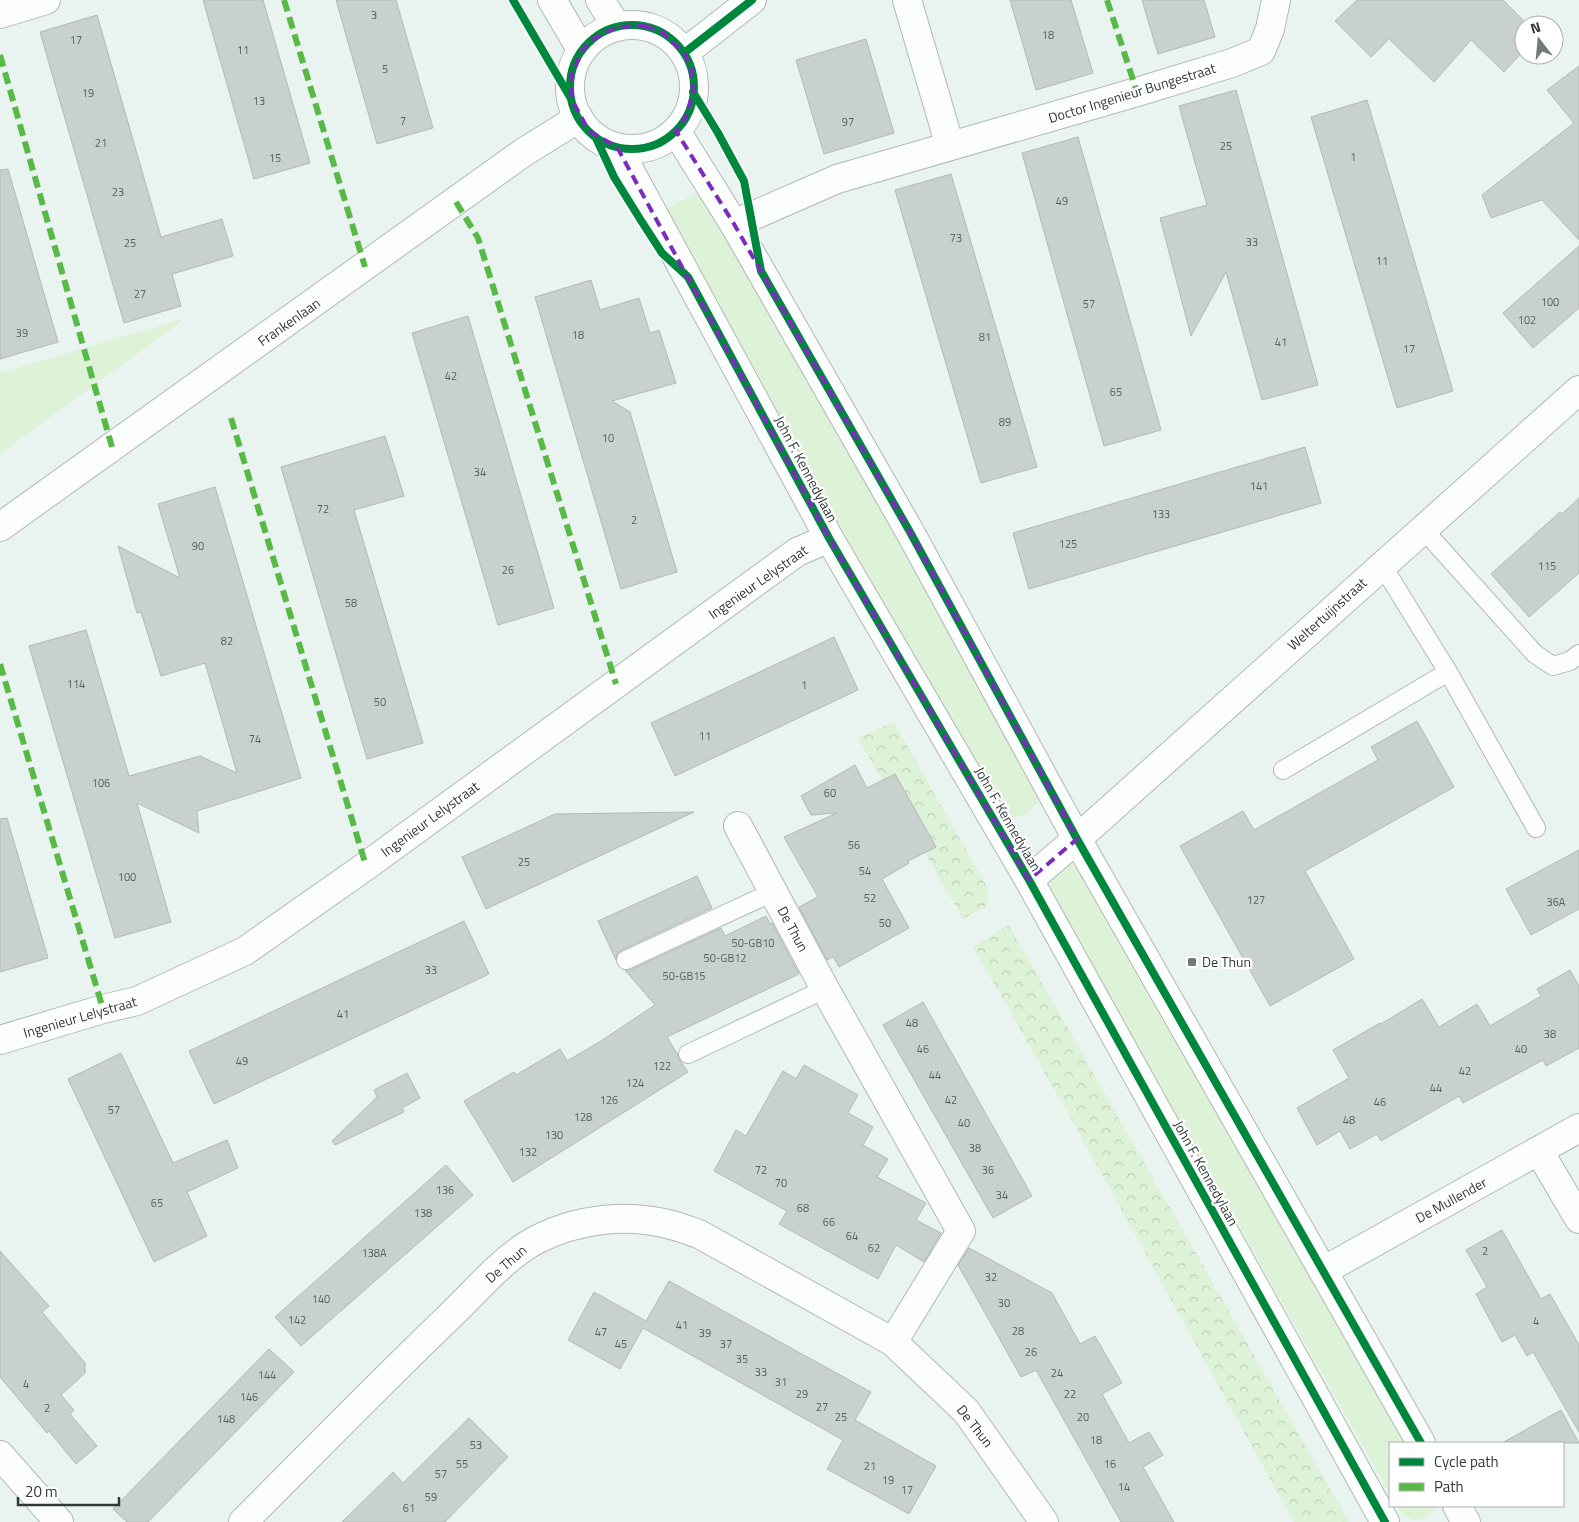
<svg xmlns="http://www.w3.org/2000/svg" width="1579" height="1522" font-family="'Titillium Web',sans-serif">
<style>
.grass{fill:#ddf2d6}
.forest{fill:url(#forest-crowns)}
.building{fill:#c9d1cf;stroke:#b0b9b6}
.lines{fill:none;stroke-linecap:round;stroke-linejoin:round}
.lane-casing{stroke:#b0b9b6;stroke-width:20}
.street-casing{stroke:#b0b9b6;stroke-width:30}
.secondary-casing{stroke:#b0b9b6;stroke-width:30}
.lane{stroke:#fcfdfd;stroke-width:18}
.street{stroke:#fcfdfd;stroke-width:28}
.secondary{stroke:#fcfdfd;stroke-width:28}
.quiet{stroke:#58b947;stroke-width:6;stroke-dasharray:12 6;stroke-linecap:butt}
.cycleway-casing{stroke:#fff;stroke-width:11}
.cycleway{stroke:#00873e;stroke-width:8}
.marked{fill:none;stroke:#7b2cbf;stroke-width:4;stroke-dasharray:10 6;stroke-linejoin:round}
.poi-dot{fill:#717a77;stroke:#fff;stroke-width:2}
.labels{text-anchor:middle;stroke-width:4.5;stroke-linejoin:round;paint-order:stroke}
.number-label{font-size:11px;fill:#575f5c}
.street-label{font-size:14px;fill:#313936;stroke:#fff}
.poi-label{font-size:14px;fill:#313936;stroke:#fff;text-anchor:start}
</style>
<defs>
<pattern id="forest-crowns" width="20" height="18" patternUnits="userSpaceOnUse" patternTransform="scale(1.25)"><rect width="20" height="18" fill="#ddf2d6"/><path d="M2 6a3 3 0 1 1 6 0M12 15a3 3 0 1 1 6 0" fill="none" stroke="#bed0b8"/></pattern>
</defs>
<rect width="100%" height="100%" fill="#e9f4f0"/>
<path class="grass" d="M702,189l335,598 1,15 -11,13 -16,3 -12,-8 -319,-564 -15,-36z
M186,318l-186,136v-81z
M1073,865l11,6 323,572h-17v51l-339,-602v-16l10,-9z
M1397,1506h39l-9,12 -15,2 -12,-9z"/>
<path class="forest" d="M894,722l93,165 1,18 -25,14 -105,-181z
M1009,925l340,597h-55l-221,-400 -100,-175z"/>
<path class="building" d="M203,0h60l47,163 -56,16z
M336,0h60l37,128 -56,16z
M1010,0h61l22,73 -57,17z
M1142,0h62l11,37 -57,17z
M1357,0h146l21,21v29l-20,22 -33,-32 -37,42 -45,-43 -18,18 -36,-36z
M97,15l64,222 61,-18 11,37 -61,18 9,32 -57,17 -84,-291z
M866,39l28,94 -70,21 -28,-94z
M1579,66v174l-37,-40 -51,18 -9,-23 92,-72 -27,-33z
M1236,90l82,295 -56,15 -36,-128 -35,64 -31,-118 47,-13 -28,-99z
M1367,100l86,291 -56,17 -86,-291z
M1078,137l83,293 -57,16 -82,-293z
M8,169l50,173 -58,17v-189z
M951,174l86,293 -56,16 -86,-293z
M1579,246v62l-46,40 -30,-35z
M591,280l9,30 39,-12 11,35 9,-3 17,53 -64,18 18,11 47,160 -56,17 -86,-292z
M468,316l86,292 -56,17 -86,-292z
M385,436l19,60 -50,14 69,233 -56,16 -86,-292z
M1305,447l16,56 -292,86 -16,-56z
M215,487l86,291 -104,33 2,22 -62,-30 34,119 -56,16 -86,-292 57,-16 43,146 71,-20 37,17 -32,-110 -44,13 -20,-64 -4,1 -19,-67 62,32 -22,-74z
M1579,498v75l-50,44 -38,-43 69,-62 2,2z
M834,637l24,53 -183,86 -24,-53z
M1417,721l37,66 -149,84 49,88 -84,47 -90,-160 63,-35 11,19 124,-70 -7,-13z
M855,765l12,23 28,-14 41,73 -28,14 1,2 -27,16 27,49 -70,39 -6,-10 -6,3 -28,-53 19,-10 -34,-60 53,-24 -26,2 -10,-19z
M694,812l-208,97 -24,-52 93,-43z
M7,818l41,140 -48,14v-153z
M1579,850v59l-48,26 -25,-46z
M697,876l15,32 -90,42 -5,4 -1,6 -18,-39z
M766,916l4,8 2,-1 27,51 -132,63 11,18 1,4 9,13 -175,110 -49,-81 50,-29 2,3 44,-26 7,12 34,-20 54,-36 -30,-35h5l91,-42 4,8z
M464,921l25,53 -275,130 -25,-53z
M1570,970l9,16v62l-33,18 -3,-6 -80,43 -4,-7 -78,45 -4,-7 -27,15 -10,-18 -23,14 -20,-37 52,-30 -16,-28 47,-27 1,1 41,-25 17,28 38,-23 13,22 51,-30 -4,-7z
M923,1002l109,194 -39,22 -110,-193z
M121,1053l52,110 54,-23 11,28 -51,24 20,44 -53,26 -86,-183z
M804,1065l54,30 -10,18 25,14 -10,18 25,14 -11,18 49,26 -10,17 25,13 -17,29 -28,-17 -18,34 -99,-55 8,-13 -73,-40 22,-41 10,6 37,-65 13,8z
M407,1073l13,25 -18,10 2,4 -69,33 -3,-4 45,-44 -3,-7z
M446,1165l27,30 -172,151 -26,-29z
M1502,1230l39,69 9,-5 29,51v87l-46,-80 -6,4 -12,-21 -13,7 -26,-48 11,-7 -21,-37z
M969,1248l83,45 28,51 15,-8 27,47 -20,11 27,49 20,-11 14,23 -20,12 31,55h-53l-85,-152 -15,7 -63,-112z
M0,1251l49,55 -7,6 43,51v10l-24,22 13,15 -4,4 27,32 -21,18 -27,-33 -2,2 -47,-56z
M669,1281l202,111 -16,28 81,46 -27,48 -82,-45 16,-29 -200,-112 -23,41 -52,-29 26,-48 52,29z
M269,1349l25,23 -146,150h-21l-14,-13z
M1561,1410l18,33h-77z
M469,1418l39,39 -63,65h-103l51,-50 10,11z"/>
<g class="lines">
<defs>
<path id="lane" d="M1423,529l112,125 18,12 17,-5 9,-7
M1382,565l66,107 88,156
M1283,770l165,-98
M626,960l147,-68
M688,1054l137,-65"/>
<path id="street" d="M907,0l43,146
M0,14l46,-14
M684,53l68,-53
M734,224l103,-45 300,-87 95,-29 29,-12 9,-22 6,-29
M0,527l524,-375 55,-34
M738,826l87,163 136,242 -68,111
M1029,880l48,-41 502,-449
M0,1040l103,-31 34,-8 108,-50 121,-85 431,-314 32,-14
M1539,1151l40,68
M1323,1271l256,-143
M0,1455l59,67
M243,1522c69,-69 137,-139 207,-206 26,-25 56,-61 88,-77 39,-20 90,-26 133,-14 9,2 19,6 28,9l194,108 73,69 78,111"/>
<path id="secondary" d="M552,0l30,51
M600,0l17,27
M570 87a62 62 0 1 1 124 0a62 62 0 1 1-124 0Z
M676,131l58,93 176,308 167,307 344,604
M617,147l212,391 200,342 356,642
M1457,1506l9,16"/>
</defs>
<use href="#lane" class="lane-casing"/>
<use href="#street" class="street-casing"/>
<use href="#secondary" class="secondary-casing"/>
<use href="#lane" class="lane"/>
<use href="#street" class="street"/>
<use href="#secondary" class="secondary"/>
<path class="quiet" d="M284,0l81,267
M1107,0l30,92
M0,55l112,392
M456,202l22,36 138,446
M231,418l135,448
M0,664l103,345"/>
<defs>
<path id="cycleway" d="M513,0l57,97
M570 87a62 62 0 1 1 124 0a62 62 0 1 1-124 0Z
M684,53l68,-53
M693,92l25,41 26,48 17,90 149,261 167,307 344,604
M596,138l18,39 26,42 22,34 26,24 141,261 200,342 356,642"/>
</defs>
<use href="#cycleway" class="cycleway-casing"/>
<use href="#cycleway" class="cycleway"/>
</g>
<path class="marked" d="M645,26l17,6 22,21 7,15 2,24 -7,25 -10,14 58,93 176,308 167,307 -48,41 -200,-342 -212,-391 -28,-16 -17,-31 -1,-23 11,-26 9,-11 26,-13z"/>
<rect class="poi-dot" x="1187" y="957" width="10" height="10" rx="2.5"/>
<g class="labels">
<g class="number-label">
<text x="374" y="19">3</text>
<text x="1048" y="39">18</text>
<text x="76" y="44">17</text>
<text x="243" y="54">11</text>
<text x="385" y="73">5</text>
<text x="88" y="97">19</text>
<text x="259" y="105">13</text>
<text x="403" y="125">7</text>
<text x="848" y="126">97</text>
<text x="101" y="147">21</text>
<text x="1226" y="150">25</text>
<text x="1353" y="161">1</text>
<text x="275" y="162">15</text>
<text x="118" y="196">23</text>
<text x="1062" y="205">49</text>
<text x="956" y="242">73</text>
<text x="1252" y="246">33</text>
<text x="130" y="247">25</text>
<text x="1382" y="265">11</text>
<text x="140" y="298">27</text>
<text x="1550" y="306">100</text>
<text x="1089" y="308">57</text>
<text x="1527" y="324">102</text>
<text x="22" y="337">39</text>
<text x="578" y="339">18</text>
<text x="985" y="341">81</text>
<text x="1281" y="346">41</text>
<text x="1409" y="353">17</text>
<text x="451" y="380">42</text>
<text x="1116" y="396">65</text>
<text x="1005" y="426">89</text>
<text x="608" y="442">10</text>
<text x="480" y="476">34</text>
<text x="1259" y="490">141</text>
<text x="323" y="513">72</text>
<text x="1161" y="518">133</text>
<text x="634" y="524">2</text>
<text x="1068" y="548">125</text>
<text x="198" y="550">90</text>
<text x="1547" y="570">115</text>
<text x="508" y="574">26</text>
<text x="351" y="607">58</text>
<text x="227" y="645">82</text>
<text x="76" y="688">114</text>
<text x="804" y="689">1</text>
<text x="380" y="706">50</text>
<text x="705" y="740">11</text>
<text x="255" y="743">74</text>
<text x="101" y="787">106</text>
<text x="830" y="797">60</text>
<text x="854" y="849">56</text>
<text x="524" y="866">25</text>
<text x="865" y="875">54</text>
<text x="127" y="881">100</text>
<text x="870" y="902">52</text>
<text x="1256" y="904">127</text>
<text x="1556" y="906">36A</text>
<text x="885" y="927">50</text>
<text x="753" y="947">50-GB10</text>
<text x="725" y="962">50-GB12</text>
<text x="431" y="974">33</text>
<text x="684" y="980">50-GB15</text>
<text x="343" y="1018">41</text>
<text x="912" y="1027">48</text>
<text x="1550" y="1038">38</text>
<text x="923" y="1053">46</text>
<text x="1521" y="1053">40</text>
<text x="242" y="1065">49</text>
<text x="662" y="1070">122</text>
<text x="1465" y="1075">42</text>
<text x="935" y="1079">44</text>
<text x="635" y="1087">124</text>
<text x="1436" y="1092">44</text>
<text x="609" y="1104">126</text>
<text x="951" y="1104">42</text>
<text x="1380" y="1106">46</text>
<text x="114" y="1114">57</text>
<text x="583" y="1121">128</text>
<text x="1349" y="1124">48</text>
<text x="964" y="1127">40</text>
<text x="554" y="1139">130</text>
<text x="975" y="1152">38</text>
<text x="528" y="1156">132</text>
<text x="761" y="1174">72</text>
<text x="988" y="1174">36</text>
<text x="781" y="1187">70</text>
<text x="445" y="1194">136</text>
<text x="1002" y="1199">34</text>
<text x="157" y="1207">65</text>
<text x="803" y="1212">68</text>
<text x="423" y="1217">138</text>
<text x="829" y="1226">66</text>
<text x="852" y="1240">64</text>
<text x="874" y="1252">62</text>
<text x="1485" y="1255">2</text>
<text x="374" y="1257">138A</text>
<text x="991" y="1281">32</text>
<text x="321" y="1303">140</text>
<text x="1004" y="1307">30</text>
<text x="297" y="1324">142</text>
<text x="1536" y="1325">4</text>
<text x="682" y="1329">41</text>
<text x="1018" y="1335">28</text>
<text x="601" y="1336">47</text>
<text x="705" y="1337">39</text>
<text x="621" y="1348">45</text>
<text x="726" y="1348">37</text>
<text x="1031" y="1356">26</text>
<text x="742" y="1363">35</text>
<text x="761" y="1376">33</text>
<text x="1057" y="1377">24</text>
<text x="267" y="1379">144</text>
<text x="781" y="1386">31</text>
<text x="26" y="1388">4</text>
<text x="802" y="1398">29</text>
<text x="1070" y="1398">22</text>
<text x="249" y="1401">146</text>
<text x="822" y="1411">27</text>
<text x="47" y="1412">2</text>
<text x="841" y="1421">25</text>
<text x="1083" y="1421">20</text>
<text x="226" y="1423">148</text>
<text x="1096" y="1444">18</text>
<text x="476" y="1449">53</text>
<text x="462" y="1468">55</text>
<text x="1110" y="1468">16</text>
<text x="870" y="1470">21</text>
<text x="441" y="1478">57</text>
<text x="888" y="1484">19</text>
<text x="1124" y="1491">14</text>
<text x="907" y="1494">17</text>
<text x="431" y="1501">59</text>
<text x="409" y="1512">61</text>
</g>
<g class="street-label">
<text transform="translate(1132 93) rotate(-17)" y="5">Doctor Ingenieur Bungestraat</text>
<text transform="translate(289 322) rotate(-35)" y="5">Frankenlaan</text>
<text transform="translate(806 469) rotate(62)" y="5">John F. Kennedylaan</text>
<text transform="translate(758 582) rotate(-35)" y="5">Ingenieur Lelystraat</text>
<text transform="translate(1327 614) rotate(-42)" y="5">Weltertuijnstraat</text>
<text transform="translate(430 819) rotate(-36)" y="5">Ingenieur Lelystraat</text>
<text transform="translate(1008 819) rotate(60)" y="5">John F. Kennedylaan</text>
<text transform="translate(793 929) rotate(62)" y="5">De Thun</text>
<text transform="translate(80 1017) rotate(-16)" y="5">Ingenieur Lelystraat</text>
<text transform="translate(1206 1173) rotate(61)" y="5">John F. Kennedylaan</text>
<text transform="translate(1451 1200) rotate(-29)" y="5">De Mullender</text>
<text transform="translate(506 1264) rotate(-41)" y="5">De Thun</text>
<text transform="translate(975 1426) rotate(52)" y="5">De Thun</text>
</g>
<g class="poi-label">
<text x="1202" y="967">De Thun</text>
</g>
</g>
<rect x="1389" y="1442" width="175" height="65" fill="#ffffff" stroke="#adb0af"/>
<rect x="1399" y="1458" width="25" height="8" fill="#00873e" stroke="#adb0af"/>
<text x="1434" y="1467" font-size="15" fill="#313936">Cycle path</text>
<rect x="1399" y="1483" width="25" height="8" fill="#58b947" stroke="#adb0af"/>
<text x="1434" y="1492" font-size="15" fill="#313936">Path</text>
<g transform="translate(1539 40) rotate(344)"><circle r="24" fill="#ffffff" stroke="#adb0af"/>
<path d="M0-4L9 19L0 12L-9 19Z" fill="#717a77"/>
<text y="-8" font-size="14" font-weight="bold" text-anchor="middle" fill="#313936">N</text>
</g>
<path d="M18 1497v8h101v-8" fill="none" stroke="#313936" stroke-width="2.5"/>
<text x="25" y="1497" font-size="15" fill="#313936" stroke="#ffffff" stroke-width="4" paint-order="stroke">20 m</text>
</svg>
